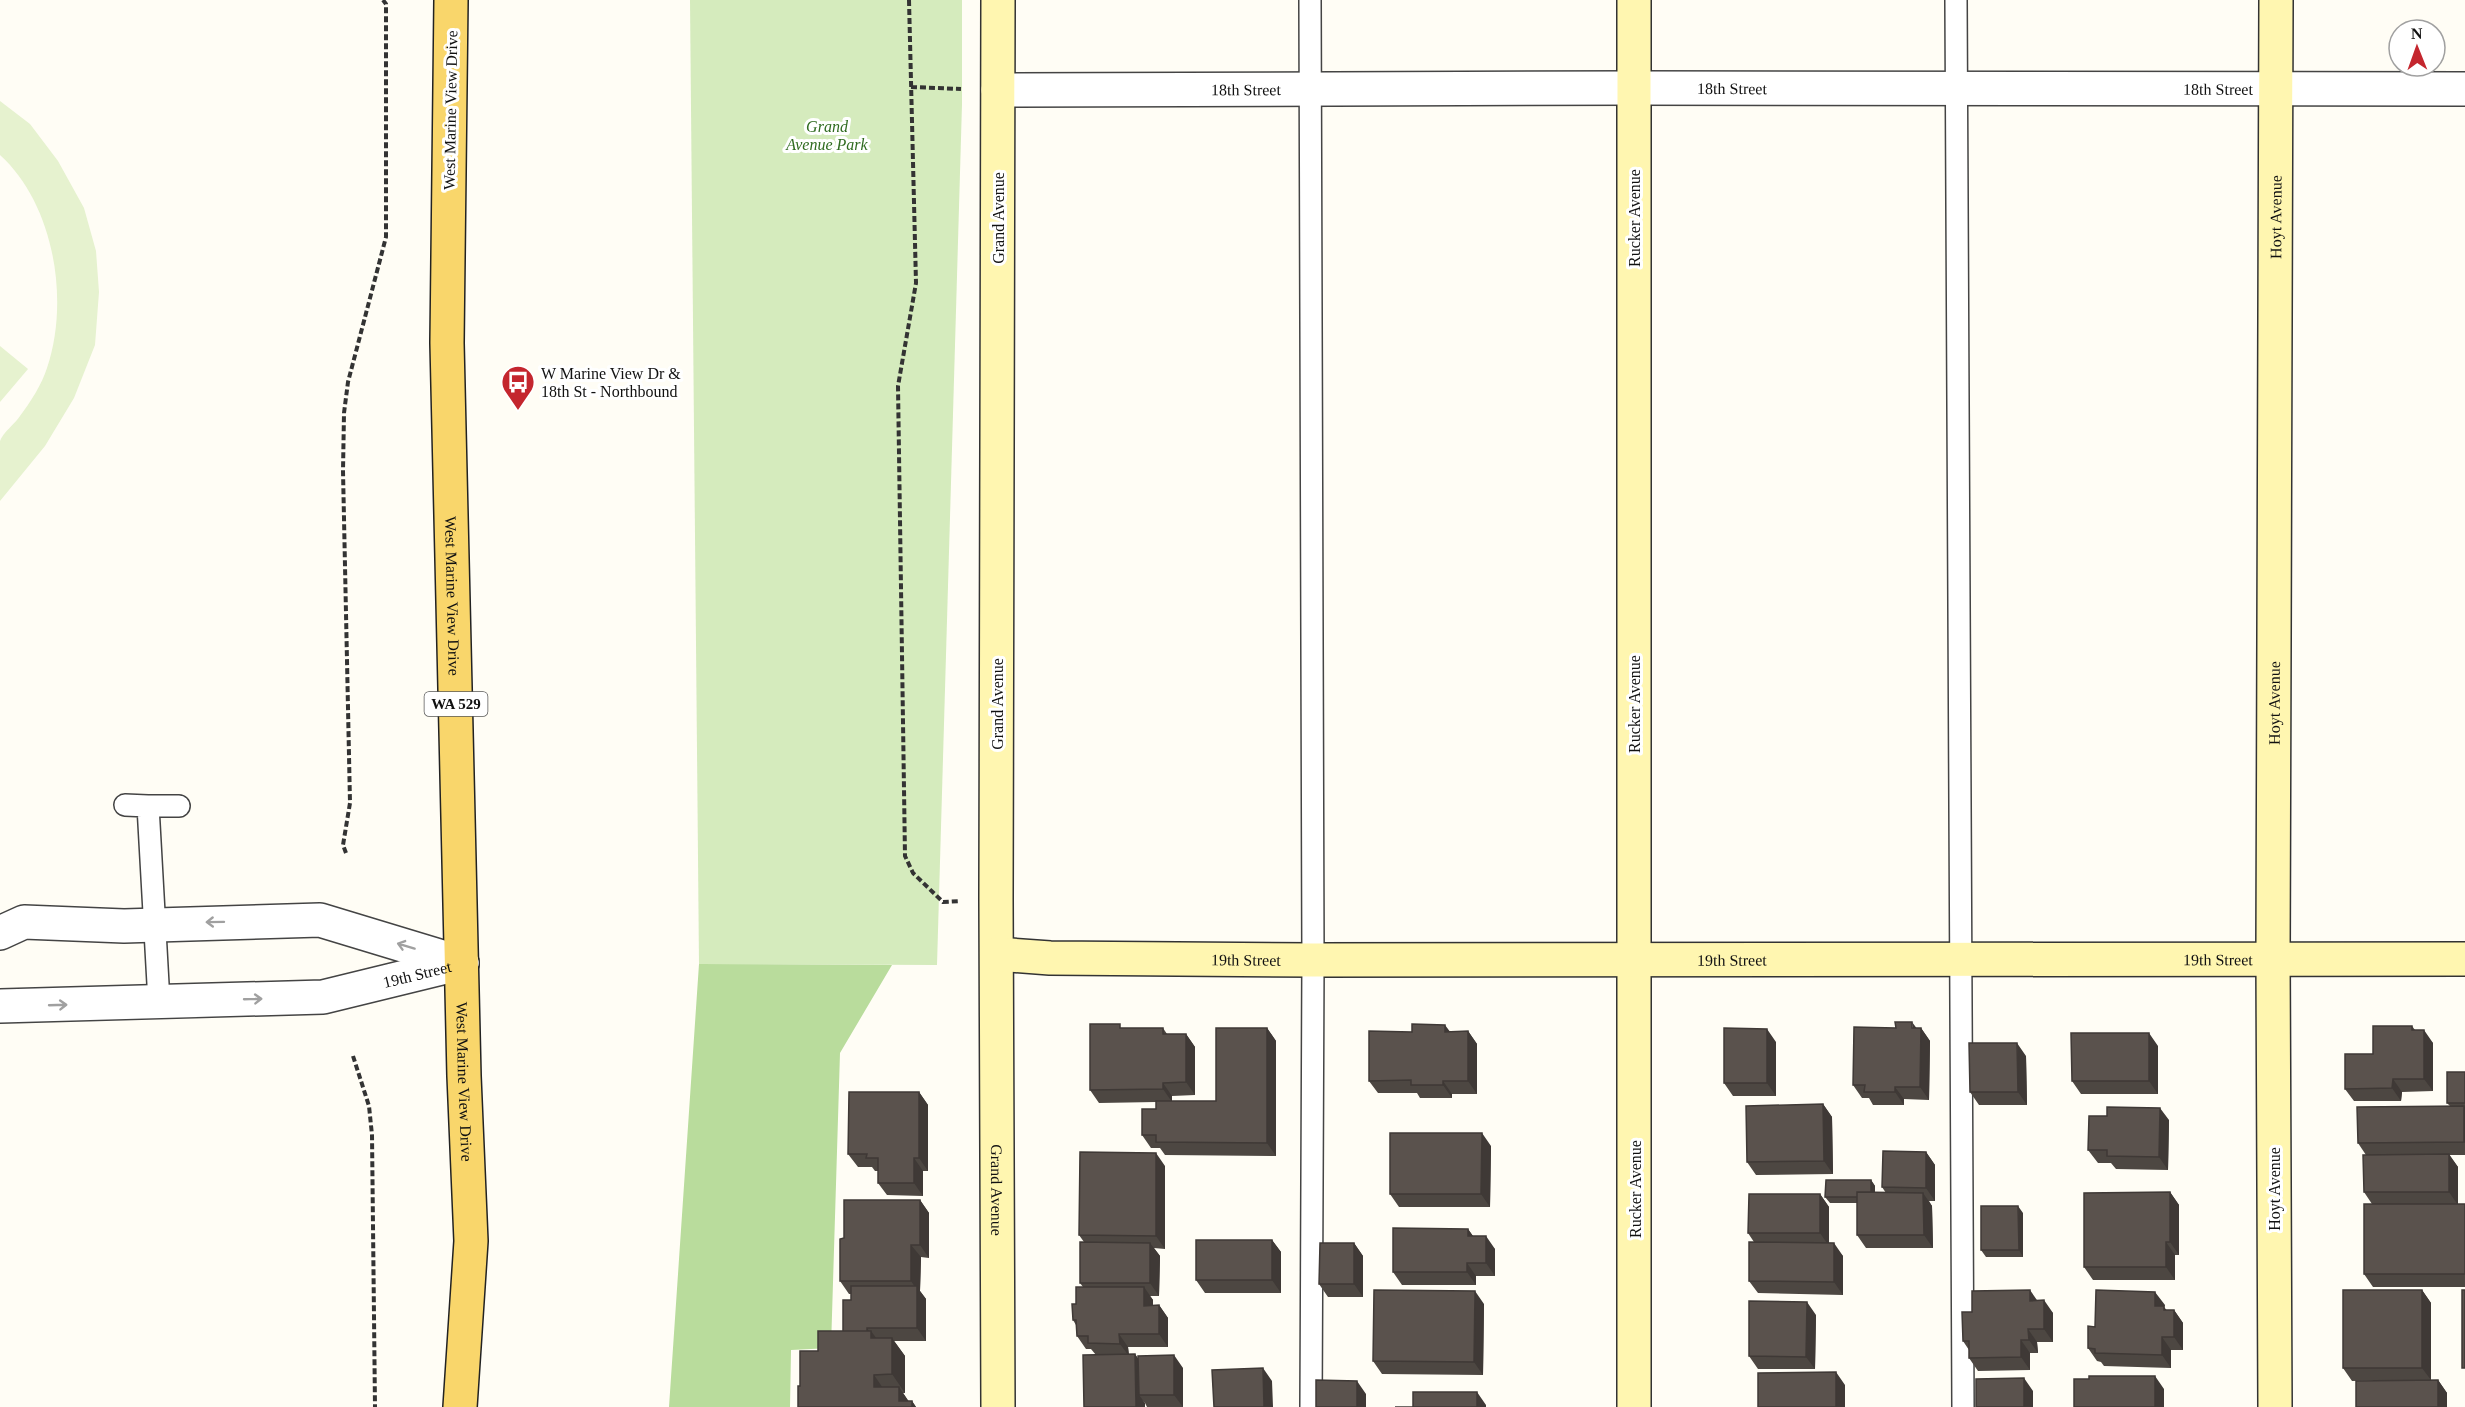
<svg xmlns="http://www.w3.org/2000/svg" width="2465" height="1407" font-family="Georgia,serif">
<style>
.green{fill:#d5ebbd}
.forest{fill:#b9dc9c}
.pitch{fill:#e6f2cf}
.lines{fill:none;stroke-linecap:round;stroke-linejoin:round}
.lane-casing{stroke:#444;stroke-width:24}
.street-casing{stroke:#444;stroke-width:36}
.secondary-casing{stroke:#333;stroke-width:36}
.primary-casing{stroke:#222;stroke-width:36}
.path{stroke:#333;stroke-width:4;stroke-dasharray:6 3;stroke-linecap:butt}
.lane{stroke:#fff;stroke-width:21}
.street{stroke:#fff;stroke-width:33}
.secondary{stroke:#fff6b0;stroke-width:33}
.primary{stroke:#f9d66b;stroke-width:33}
.wall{fill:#4d4742}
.shaded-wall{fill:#3f3936}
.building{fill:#5a524d;stroke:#3f3936;stroke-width:1.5}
.oneway{stroke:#a0a0a0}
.labels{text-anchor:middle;stroke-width:6;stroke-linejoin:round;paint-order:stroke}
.shield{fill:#fff;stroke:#585858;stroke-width:1.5}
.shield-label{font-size:15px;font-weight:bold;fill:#111}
.street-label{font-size:16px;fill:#111;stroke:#fff}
.park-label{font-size:16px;font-style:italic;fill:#2f6b1f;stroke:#fff}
.poi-label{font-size:16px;fill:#111;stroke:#fff;text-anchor:start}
</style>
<rect width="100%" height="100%" fill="#fffdf5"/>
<path class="green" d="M690,0h272v104l-25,861 -238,-1z"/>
<path class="forest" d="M699,964l193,1 -52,88 -9,295 -40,2 -1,57h-121z"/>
<path class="pitch" d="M0,101l30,23 28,37 26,47 12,43 3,41 -4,53 -21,53 -29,48 -45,55c0,-14 0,-49 0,-60 3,-9 15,-17 20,-25 10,-13 22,-32 27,-48 23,-68 7,-164 -47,-213z
M0,346l28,23 -28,33z"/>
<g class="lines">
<defs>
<path id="lane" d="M1310,0l3,960 -2,447
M1956,0l7,1407
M125,805l23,1
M159,1002l-11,-196h31"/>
<g id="street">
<path id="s1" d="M998,90l636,-2 831,1"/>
<path d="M0,933l24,-11 100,4 196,-6 142,43"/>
<path id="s2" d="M0,1006l323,-9 139,-34"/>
</g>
<g id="secondary">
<path id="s3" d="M998,0l-2,899 2,508"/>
<path d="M1634,0v1407"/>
<path id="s4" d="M997,954l53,4 263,2 1152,-1"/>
<path id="s5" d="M2275,1407l-2,-448 3,-959"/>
</g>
<g id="primary">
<path id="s6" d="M451,0l-4,343 17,733 7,165 -11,166"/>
</g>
</defs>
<use href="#lane" class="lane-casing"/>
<use href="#street" class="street-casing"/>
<use href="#secondary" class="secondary-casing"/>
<use href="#primary" class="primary-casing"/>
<path class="path" d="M909,0l7,283 -18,103 7,470 8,17 30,29 17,-1
M911,87l50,2
M346,853l-3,-8 7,-42 -7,-332 1,-58 4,-31 38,-145v-233l-3,-4
M353,1056l16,50 3,29 3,272"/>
<use href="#lane" class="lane"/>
<use href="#street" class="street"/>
<use href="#secondary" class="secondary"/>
<use href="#primary" class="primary"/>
</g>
<path class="wall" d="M2412,1026l3,4 18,13v48l-31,1 -1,9h-47l-9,-12 28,-35z
M1122,1028h41l4,6h19l9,13v48l-23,1v5h44l51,-73 9,13v115l-111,-1 -5,-7h-9l-9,-13 14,-26v-7l-57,1 -9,-13z
M1916,1028h5l9,13 -1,59 -25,-1v6h-31l-4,-7h-7l-9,-13z
M1468,1031l9,13v50h-25v4h-32l-3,-5h-39l-9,-12 81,-49z
M1776,1042v54h-43l-9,-13z
M2158,1046v48h-77l-9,-13z
M2026,1056l1,49h-48l-9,-13z
M2465,1072v83h-16l9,12v37h7v83h-92l-9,-13 8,-70 -8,-12 2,-37 -8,-12 92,-37 -3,-3z
M919,1092l9,13v66h-5v25l-36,-1 -9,-12v-12h-3l-3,-4h-14l-10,-13z
M1823,1104l9,13 1,57 -77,1 -9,-13z
M2107,1116l62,4 -1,50 -52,-1 -5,-6h-13l-10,-13z
M1491,1146l-1,61h-91l-9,-13z
M1926,1152l9,13v36h-6l3,5 1,42h-67l-9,-13v-32h-27l-5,-6 46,-17 4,6v6l11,1 -4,-6z
M1165,1166v83l-11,-1 6,8 -1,40h-9l3,4v5h6l9,13v29h-40l1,8 6,-1 3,5 45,9v39h-36l-2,-4 -49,-48 -5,-6h-5l-9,-13 -1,-11 -3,-5 3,-16 7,-17 -3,-4 4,-41 -5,-7z
M2170,1192l9,13v50h-4v25h-82l-9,-13z
M1820,1194l9,13v36l14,13v39l-85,-2 -9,-12 5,-39 -6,-9z
M920,1200l9,13v45l-8,-1 -1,34 6,8v42h-32l11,15v37h-2l5,8h4l4,6h-118l2,-21 18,-35 25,-20 8,-31v-6h-2l-9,-13 4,-43z
M2023,1213v44h-37l-5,-7z
M1468,1229l5,7 22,13v27h-19v9h-74l-9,-13z
M1272,1240l9,12v41h-76l-9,-13z
M1354,1243l9,13v41h-35l-9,-13z
M2422,1290l9,13v77h7l9,13v14h-91l35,-27 -39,1 -9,-13z
M2037,1301l16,12v29h-16l1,11h-8v17l-52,1 -9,-13v-8l-6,-9 9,-29z
M1484,1304l-1,71 -101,-1 -9,-13z
M2165,1305l-1,2 2,3h8l9,13v27h-12v18l-67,-2 -3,-4 -4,-1 -9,-13 7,-21z
M1816,1315l-1,54h-57l-9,-13z"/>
<path class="shaded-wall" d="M1912,1022l9,12v-6l9,13 -1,59 -9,-13z
M1445,1025l9,12 -9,-5z
M1267,1028l9,13v115l-9,-13z
M1767,1029l9,13v54l-9,-13z
M2424,1030l9,13v48l-9,-12z
M1468,1031l9,13v50l-9,-13z
M2149,1033l9,13v48l-9,-13z
M1186,1034l9,13v48l-9,-13z
M2017,1043l9,13 1,49 -9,-13z
M2393,1079l9,13 -1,9 -9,-13z
M1443,1081l9,13v4l-9,-13z
M1163,1083l9,13v6l-9,-13z
M1895,1087l9,12v6l-9,-13z
M919,1092l9,13v66l-9,-13z
M1823,1104l9,13 1,57 -9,-13z
M2464,1106l1,2v35l-1,-1z
M2160,1108l9,12 -1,50 -9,-13z
M1482,1133l9,13 -1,61 -9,-13z
M1926,1152l9,13v36l-9,-13z
M1156,1153l9,13v83l-9,-13z
M2449,1154l9,13v38l-9,-13z
M914,1158l9,13v25l-9,-13z
M1871,1180l4,6v17l-4,-6z
M2170,1192l9,13v50l-9,-13z
M1923,1193l9,13 1,42 -9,-13z
M1820,1194l9,13v39l-9,-13z
M920,1200l9,13v45l-9,-13z
M2018,1206l5,7v44l-4,-7z
M1468,1229l9,13 -9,-6z
M1486,1236l9,13v27l-9,-13z
M1272,1240l9,12v41l-9,-13z
M2166,1242l9,13v25l-9,-13z
M1150,1243l10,13 -1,40 -9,-13z
M1354,1243l9,13v41l-9,-13z
M1834,1243l9,13v39l-9,-13z
M911,1245l10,12 -1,34 6,8v42l-9,-13v-38l-6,-9z
M1467,1263l9,13v9l-9,-13z
M1144,1287l9,13v19l-9,-13z
M2030,1290l9,13 -9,-2z
M2422,1290l9,13v77l-9,-12z
M1475,1291l9,13 -1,71 -9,-13z
M2155,1292l10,13 -1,2 9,11 -18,-12z
M2044,1300l9,13v29l-9,-13z
M1807,1302l9,13 -1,54 -9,-12z
M1159,1305l9,13v29l-9,-13z
M2174,1310l9,13v27l-9,-13z
M867,1328l4,6v-3l14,19 -18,-17z
M2028,1329l9,13 1,11 -9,-13z
M1119,1334l9,13 1,9 -9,-12z
M2162,1337l9,13v18l-9,-13z
M892,1338l13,18v37l-13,-19z
M2021,1340l9,13v17l-9,-13z
M1135,1354l9,13 -5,28 6,8v4h-9z
M1174,1355l9,13v39l-9,-12z
M1263,1368l9,13 1,26h-9z
M1836,1372l9,13v22h-9z
M874,1375l13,19 -13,-7z
M2155,1376l9,13v18h-9z
M2024,1378l9,13v16h-9z
M2438,1380l9,13v14h-9z
M1357,1381l9,13v13h-9z
M899,1387l13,19v-5l4,6h-13l-4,-6z
M1477,1392l9,13v2h-9z"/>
<path class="building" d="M1895,1022h17v6h9l-1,59h-25v5h-31l1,-7h-12l1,-58 42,1z
M1090,1024h30v4h43v6h23v48l-23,1v6l-73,1z
M1412,1024l33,1v7l23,-1v50h-25v4h-32v-5l-42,1v-50l43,1z
M2373,1026h39v4h12v49h-31l-1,9 -47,1v-35h28z
M1216,1028h51v115l-111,-1v-7h-14v-26h14v-8h60z
M1724,1028l43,1v54h-43z
M2071,1033h78v48h-77z
M1969,1043h48l1,49h-48z
M2447,1072h18v31h-18z
M849,1092h70v66h-5v25h-36v-25h-12l1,-4h-19z
M1823,1104l1,57 -77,1 -1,-56z
M2464,1106v36l-106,1 -1,-36z
M2107,1107l53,1 -1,49 -52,-1v-6h-19l1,-34h18z
M1390,1133h92l-1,61h-91z
M1883,1151l43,1v36l-44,-1z
M1080,1152l76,1v83l-77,-1z
M2449,1154v38h-85l-1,-37z
M1826,1180h45v12h-14v5h-32z
M1857,1192l66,1 1,42h-67z
M2170,1192v50h-4v25h-82v-74z
M1749,1194h71v39h-72z
M844,1200h76v45h-9v36h-71v-42l4,-1z
M2364,1204h101v70h-101z
M1981,1206h37l1,44h-38z
M1393,1228l75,1v7h18v27h-19v9h-74z
M1196,1240h76v40h-76z
M1080,1242l70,1v40h-70z
M1749,1242l85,1v39l-85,-1z
M1320,1243h34v41h-35z
M851,1286h66v42h-50v3h-24v-31h8z
M1076,1287h68v19l15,-1v29h-40l1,10 -32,-1v-7h-11l-1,-16h-3l-1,-16h4z
M1374,1290l101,1 -1,71 -101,-1z
M2030,1290v11l14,-1v29h-16l1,11h-8v17l-52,1v-17h-6l-1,-29h10v-21z
M2096,1290l59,2v14h9v4h10v27h-12v18l-67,-2v-4l-7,-1v-22l7,1z
M2343,1290h79v78h-79z
M2462,1290h3v78h-3z
M1749,1301l58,1 -1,55 -57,-1z
M818,1331h53v7h21v36l-18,1v12h25v14h13v6h-114v-21h2v-35h18z
M1135,1354l1,53h-52l-1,-52z
M1174,1355v40h-35l-1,-39z
M1263,1368l1,39h-50l-2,-37z
M1836,1372v35h-78v-34z
M2089,1376h66v31h-81v-28h15z
M2024,1378v29h-48v-28z
M1316,1380l41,1v26h-41z
M2438,1380v27h-82v-26z
M1413,1392h64v15h-82h18z"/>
<defs><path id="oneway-shaft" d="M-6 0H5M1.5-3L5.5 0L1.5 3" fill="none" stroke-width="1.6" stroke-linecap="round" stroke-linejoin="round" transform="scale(1.5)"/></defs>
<g class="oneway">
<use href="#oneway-shaft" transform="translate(215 922) rotate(179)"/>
<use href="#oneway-shaft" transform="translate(406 946) rotate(-163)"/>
<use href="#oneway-shaft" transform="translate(253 999) rotate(-2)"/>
<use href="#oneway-shaft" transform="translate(58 1005) rotate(-2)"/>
</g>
<defs>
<symbol id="bus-pin" viewBox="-11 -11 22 30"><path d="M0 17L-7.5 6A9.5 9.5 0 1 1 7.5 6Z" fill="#c4262e" stroke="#fff"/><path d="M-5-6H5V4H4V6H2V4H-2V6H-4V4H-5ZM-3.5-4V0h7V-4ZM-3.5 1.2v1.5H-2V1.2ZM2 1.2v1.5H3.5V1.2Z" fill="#fff"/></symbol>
</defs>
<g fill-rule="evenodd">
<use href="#bus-pin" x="499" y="363" width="38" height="52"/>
</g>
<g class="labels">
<rect class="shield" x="424.5" y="692" width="63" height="24" rx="4.5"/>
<g class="shield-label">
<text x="456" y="709">WA 529</text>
</g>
<g class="street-label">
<text dy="6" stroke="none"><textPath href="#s1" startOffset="734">18th Street</textPath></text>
<text dy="6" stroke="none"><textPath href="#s1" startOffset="248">18th Street</textPath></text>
<text dy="6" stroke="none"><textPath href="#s1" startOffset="1220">18th Street</textPath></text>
<text transform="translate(450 110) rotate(-89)" y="6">West Marine View Drive</text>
<text transform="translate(998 218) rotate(-90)" y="6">Grand Avenue</text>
<text transform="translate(1634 218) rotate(-90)" y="6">Rucker Avenue</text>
<text dy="6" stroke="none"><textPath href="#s5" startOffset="1190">Hoyt Avenue</textPath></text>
<text dy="6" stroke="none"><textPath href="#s6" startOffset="596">West Marine View Drive</textPath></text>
<text dy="6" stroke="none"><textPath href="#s5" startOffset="704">Hoyt Avenue</textPath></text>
<text transform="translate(997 704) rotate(-90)" y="6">Grand Avenue</text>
<text transform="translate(1634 704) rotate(-90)" y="6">Rucker Avenue</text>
<text dy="6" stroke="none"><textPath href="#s4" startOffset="1221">19th Street</textPath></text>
<text dy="6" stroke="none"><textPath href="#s4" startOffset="249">19th Street</textPath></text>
<text dy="6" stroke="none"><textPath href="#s4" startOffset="735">19th Street</textPath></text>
<text dy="6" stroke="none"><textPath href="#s2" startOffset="420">19th Street</textPath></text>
<text dy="6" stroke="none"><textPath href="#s6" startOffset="1082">West Marine View Drive</textPath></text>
<text dy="6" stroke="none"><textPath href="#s3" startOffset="1190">Grand Avenue</textPath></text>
<text transform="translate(1635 1189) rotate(-90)" y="6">Rucker Avenue</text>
<text transform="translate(2274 1189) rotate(-90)" y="6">Hoyt Avenue</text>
</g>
<g class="park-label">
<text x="827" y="132">Grand<tspan x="827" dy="18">Avenue Park</tspan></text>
</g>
<g class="poi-label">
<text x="541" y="379">W Marine View Dr &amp;<tspan x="541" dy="18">18th St - Northbound</tspan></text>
</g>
</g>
<g transform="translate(2417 48) rotate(359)"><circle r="28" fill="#ffffff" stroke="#a0a0a0" stroke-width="1.5"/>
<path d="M0-4.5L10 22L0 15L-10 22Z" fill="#c4262e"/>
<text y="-9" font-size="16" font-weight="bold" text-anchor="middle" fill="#111111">N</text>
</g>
</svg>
